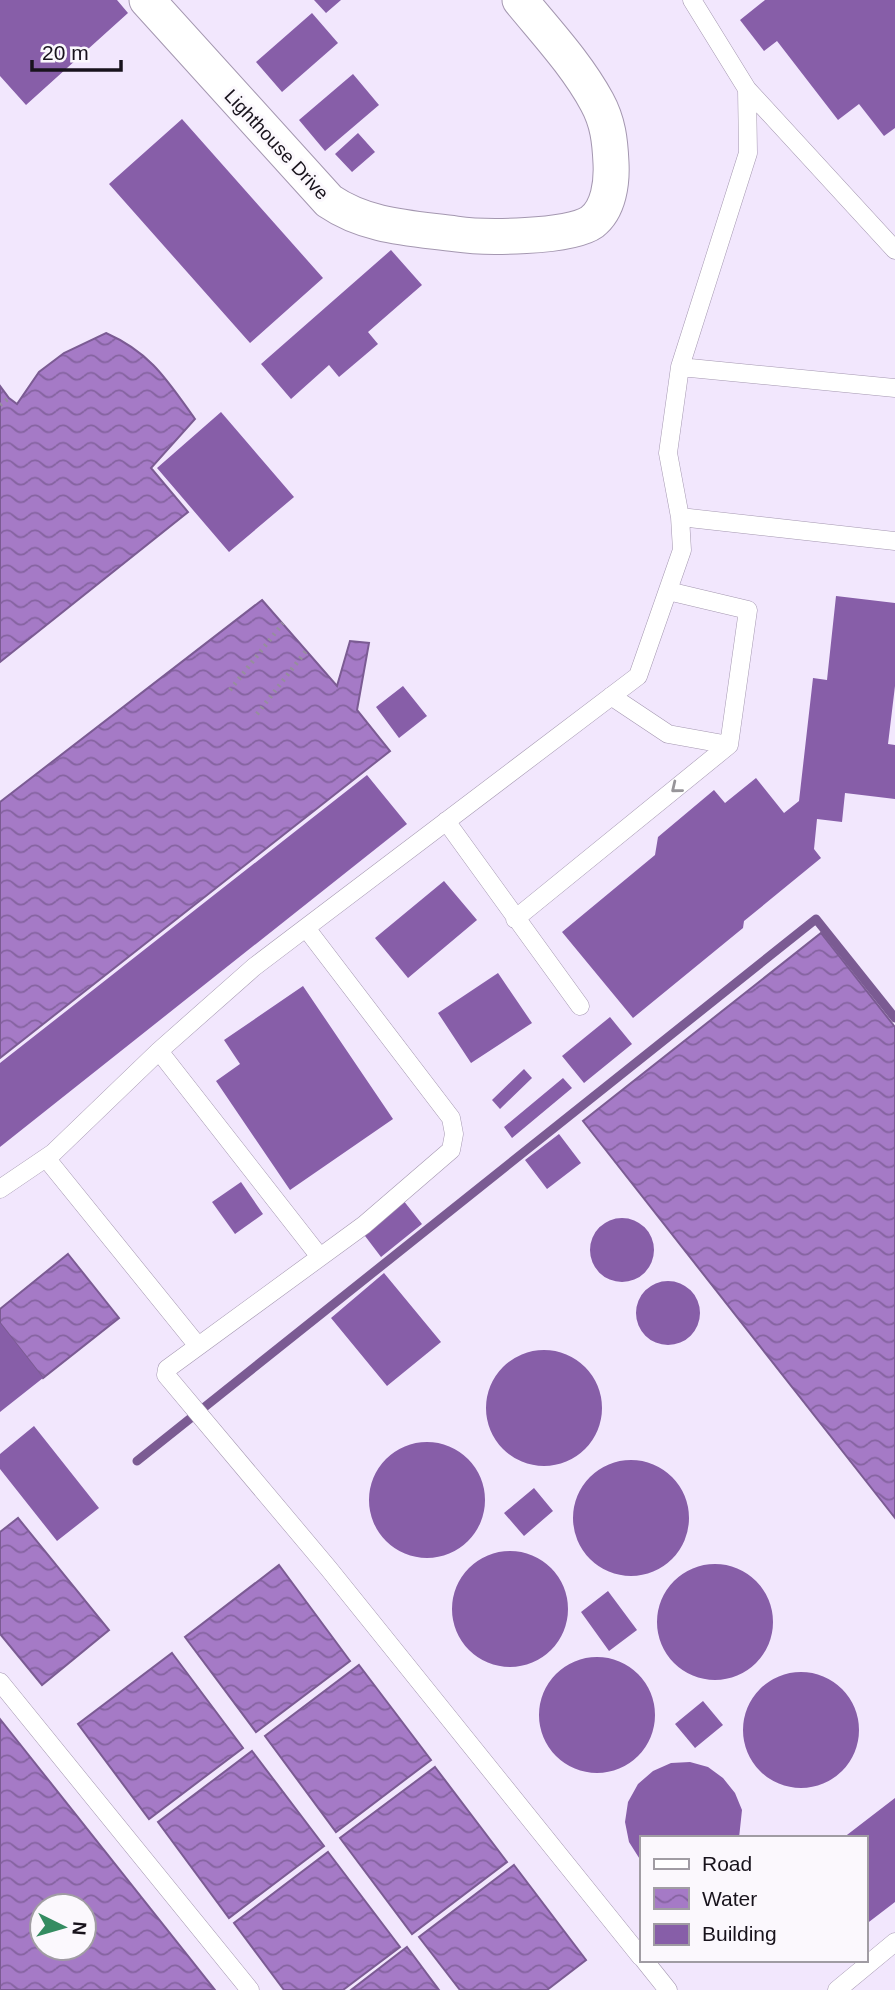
<svg xmlns="http://www.w3.org/2000/svg" width="895" height="1990" font-family="Arial,sans-serif">
<style>
.water{fill:url(#water-waves);stroke:#7b5b93;stroke-width:2;fill-rule:evenodd}
.lines{fill:none;stroke-linecap:round;stroke-linejoin:round}
.stream{stroke:#7b5b93;stroke-width:9}
.building{fill:#875ea8}
.lane-casing{stroke:#a497b0;stroke-width:19}
.street-casing{stroke:#a497b0;stroke-width:37}
.path{stroke:#968e9e;stroke-width:4.5;stroke-dasharray:2 5;stroke-linecap:butt}
.lane{stroke:#fff;stroke-width:18}
.street{stroke:#fff;stroke-width:35}
.oneway{stroke:#979599}
.labels{text-anchor:middle;stroke-width:6;stroke-linejoin:round;paint-order:stroke}
.street-label{font-size:19px;fill:#18131c;stroke:#fbf8fd}
</style>
<defs>
<pattern id="water-waves" width="16" height="10" patternUnits="userSpaceOnUse" patternTransform="scale(1.75)"><rect width="16" height="10" fill="#a57ac6"/><path d="M0 5q4-4 8 0t8 0" fill="none" stroke="#8563a0"/></pattern>
</defs>
<rect width="100%" height="100%" fill="#f2e7fd"/>
<path class="water" d="M106,333c45,20 61,47 89,86l-44,49 37,44 -188,150v-276l9,12 8,6 22,-32 25,-19z
M262,600l75,86 13,-45 19,2 -12,67 33,41 -390,307v-256z
M821,933l74,94v491l-312,-397z
M68,1254l51,64 -76,60 -43,-55v-14z
M18,1518l91,112 -67,55 -42,-51v-102z
M279,1565l71,96 -94,71 -71,-95z
M172,1653l71,95 -94,71 -71,-95z
M359,1665l72,95 -95,72 -71,-96z
M0,1719l215,271h-215zM42,1906h42v42h-42z
M252,1751l72,95 -95,72 -71,-96z
M435,1767l72,95 -95,72 -72,-96z
M328,1852l72,95 -57,43h-59l-50,-67z
M514,1865l72,95 -39,30h-87l-41,-53z
M407,1947l32,43h-88z"/>
<g class="lines">
<path class="stream" d="M137,1461l679,-542 79,99"/>
</g>
<path class="building" d="M0,0h117l11,13 -102,92 -26,-29z
M314,0h27l-15,13z
M765,0h130v128l-11,8 -25,-32 -21,16 -61,-79 -13,10 -24,-31z
M312,13l26,30 -56,49 -26,-30z
M353,74l26,31 -54,46 -26,-31z
M182,119l141,159 -73,65 -141,-159z
M358,133l17,19 -23,20 -17,-18z
M391,250l31,35 -54,47 10,12 -39,33 -10,-12 -38,34 -30,-35z
M221,412l73,85 -65,55 -72,-84z
M836,596l59,7v83l-7,58 7,1v54l-50,-6 -3,29 -25,-3 -3,30 7,9 -77,63 -1,7 -110,90 -71,-86 93,-77 3,-18 56,-47 11,13 31,-25 28,35 15,-12 14,-123 14,2z
M403,686l24,30 -28,22 -23,-31z
M367,775l40,49 -407,323v-84z
M444,881l33,39 -69,58 -33,-40z
M498,973l34,50 -61,40 -33,-50z
M303,986l90,133 -103,71 -74,-109 24,-17 -16,-24z
M610,1017l22,27 -48,39 -22,-27z
M524,1069l8,9 -32,31 -8,-9z
M563,1078l9,10 -60,50 -8,-11z
M559,1134l22,29 -34,26 -22,-29z
M241,1182l22,32 -28,20 -23,-32z
M403,1200l19,24 -41,33 -19,-25z
M590 1250a32 32 0 1 1 64 0a32 32 0 1 1-64 0Z
M384,1273l57,69 -54,44 -56,-68z
M636 1313a32 32 0 1 1 64 0a32 32 0 1 1-64 0Z
M0,1323l43,55 -43,34z
M486 1408a58 58 0 1 1 116 0a58 58 0 1 1-116 0Z
M34,1426l65,82 -42,33 -57,-72v-15z
M369 1500a58 58 0 1 1 116 0a58 58 0 1 1-116 0Z
M573 1518a58 58 0 1 1 116 0a58 58 0 1 1-116 0Z
M534,1488l19,23 -29,25 -20,-23z
M452 1609a58 58 0 1 1 116 0a58 58 0 1 1-116 0Z
M657 1622a58 58 0 1 1 116 0a58 58 0 1 1-116 0Z
M608,1591l29,39 -28,21 -28,-39z
M539 1715a58 58 0 1 1 116 0a58 58 0 1 1-116 0Z
M743 1730a58 58 0 1 1 116 0a58 58 0 1 1-116 0Z
M703,1701l20,24 -28,23 -20,-24z
M690,1762l18,5 15,11 12,15 7,17 -3,28h-98v23l-12,-19 -4,-20 3,-20 10,-18 15,-13 18,-8z
M895,1798v104l-30,23v-87h-22z"/>
<g class="lines">
<defs>
<path id="lane" d="M747,89l148,161
M680,367l215,21
M680,517l215,24
M611,696l57,38 61,11 19,-135 -80,-19
M446,821l134,185
M515,919l214,-174
M306,928l145,190 3,16 -3,16 -87,75 -197,144 -1,6 163,194 312,388
M159,1051l161,206
M46,1158l152,188
M0,1189l53,-36 106,-102 95,-84 384,-291 44,-126 -2,-33 -12,-64 12,-86 68,-214 -1,-64 -55,-89
M0,1682l250,308
M644,1960l24,30
M837,1990l58,-48"/>
<path id="street" d="M147,0l182,201c38,26 82,27 127,33 27,4 114,4 136,-12 17,-13 20,-40 19,-59 -1,-22 -3,-41 -14,-61 -20,-37 -50,-69 -77,-102"/>
</defs>
<use href="#lane" class="lane-casing"/>
<use href="#street" class="street-casing"/>
<path class="path" d="M0,405l9,-7
M230,690l53,-67
M257,714l49,-63"/>
<use href="#lane" class="lane"/>
<use href="#street" class="street"/>
</g>
<defs><path id="oneway-chevron" d="M-2-3.5L2.5 0L-2 3.5" fill="none" stroke-width="1.6" stroke-linecap="round" stroke-linejoin="round" transform="scale(1.75)"/></defs>
<use class="oneway" href="#oneway-chevron" transform="translate(676 788) rotate(141)"/>
<g class="labels">
<g class="street-label">
<text transform="translate(277 144) rotate(47)" y="7">Lighthouse Drive</text>
</g>
</g>
<rect x="640" y="1836" width="228" height="126" fill="#fbf8fd" stroke="#a09ca3" stroke-width="2"/>
<rect x="654" y="1859" width="35" height="10" fill="#ffffff" stroke="#a09ca3" stroke-width="2"/>
<text x="702" y="1871" font-size="21" fill="#18131c">Road</text>
<rect x="654" y="1888" width="35" height="21" fill="url(#water-waves)" stroke="#a09ca3" stroke-width="2"/>
<text x="702" y="1906" font-size="21" fill="#18131c">Water</text>
<rect x="654" y="1924" width="35" height="21" fill="#875ea8" stroke="#a09ca3" stroke-width="2"/>
<text x="702" y="1941" font-size="21" fill="#18131c">Building</text>
<g transform="translate(63 1927) rotate(95)"><circle r="33" fill="#fbf8fd" stroke="#a09ca3" stroke-width="2"/>
<path d="M0-5L12 26L0 18L-12 26Z" fill="#348c61"/>
<text y="-10" font-size="19" font-weight="bold" text-anchor="middle" fill="#18131c">N</text>
</g>
<path d="M32 60v10h89v-10" fill="none" stroke="#18131c" stroke-width="3.5"/>
<text x="42" y="60" font-size="21" fill="#18131c" stroke="#fbf8fd" stroke-width="5" paint-order="stroke">20 m</text>
</svg>
